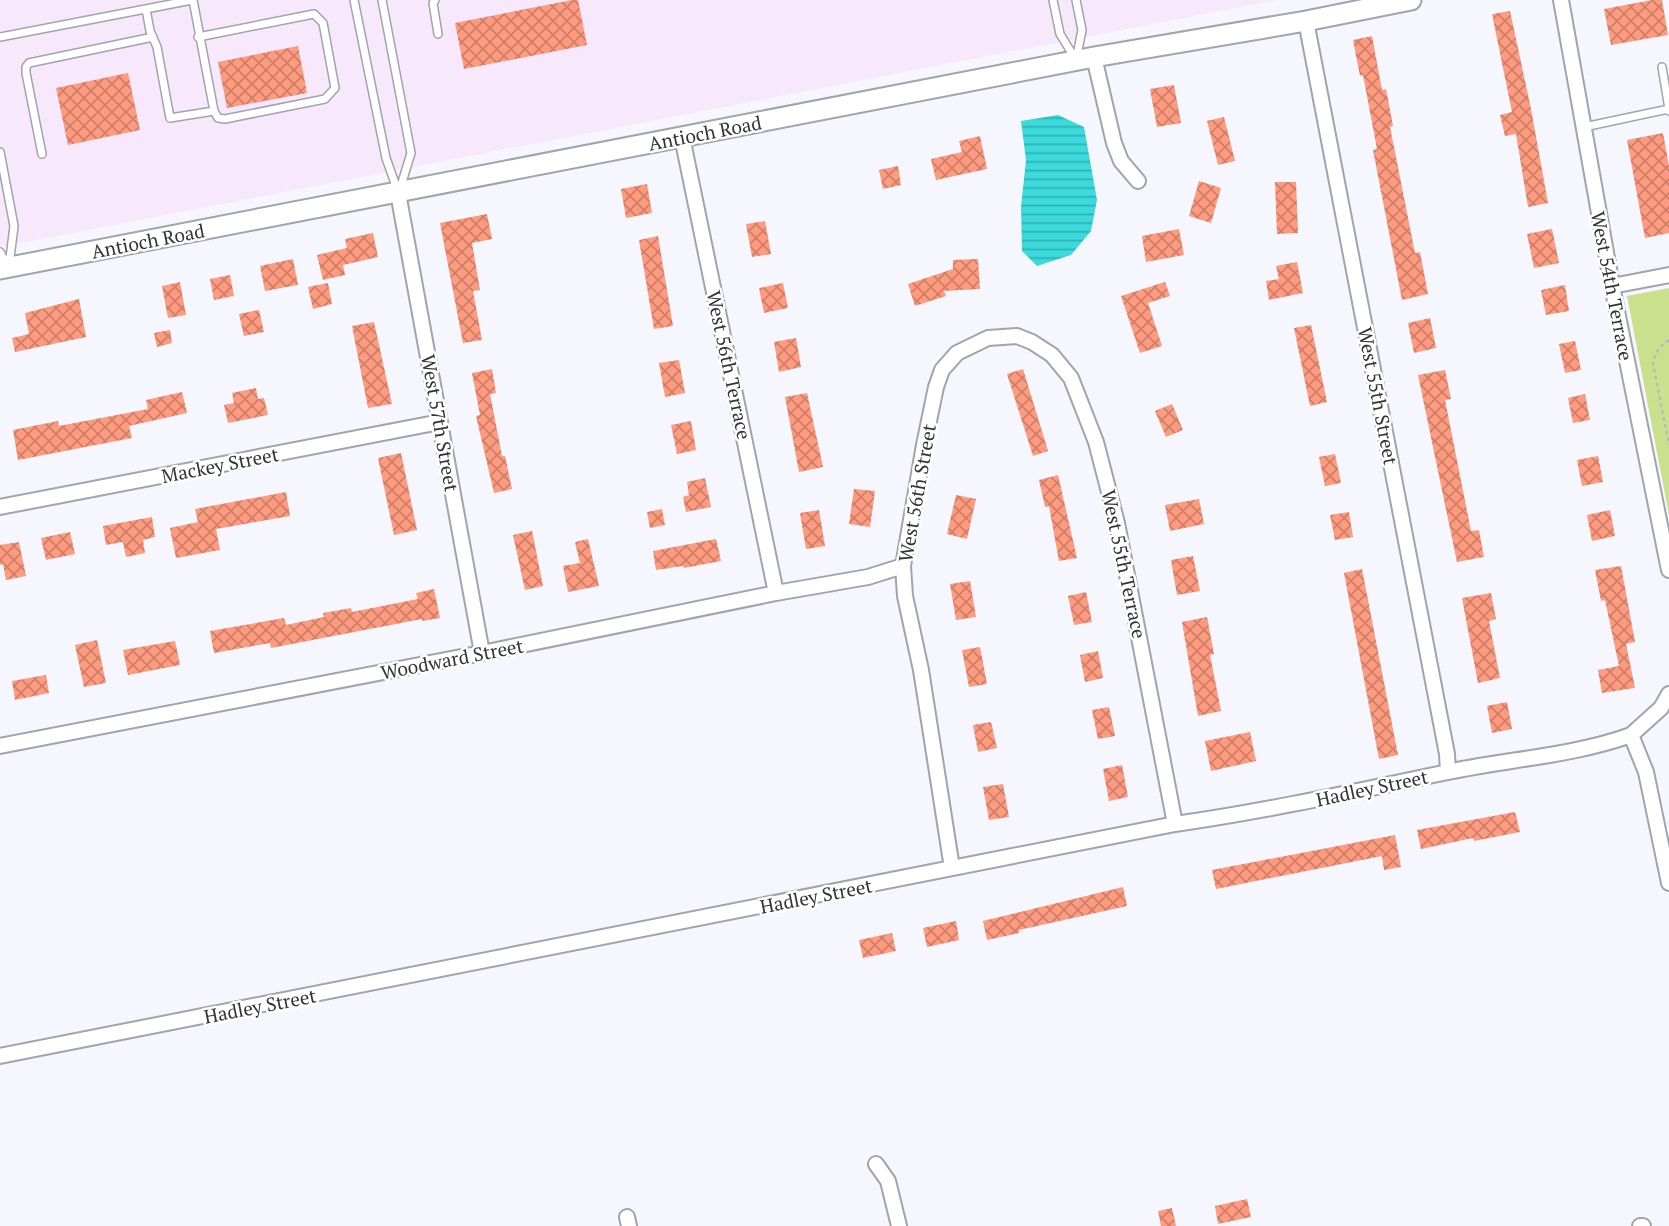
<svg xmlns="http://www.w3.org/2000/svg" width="1669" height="1226" font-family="'PT Serif',serif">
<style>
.commercial{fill:#f7e8fb}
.green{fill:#cbe08c}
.water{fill:url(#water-rules)}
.building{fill:url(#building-cross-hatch)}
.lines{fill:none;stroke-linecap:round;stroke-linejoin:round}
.service-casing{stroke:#a1a3ad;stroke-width:10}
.minor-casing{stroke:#a1a3ad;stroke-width:18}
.secondary-casing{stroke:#a1a3ad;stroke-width:23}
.path{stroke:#b9bac0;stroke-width:2.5;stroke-dasharray:3.5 3.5;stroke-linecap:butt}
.service{stroke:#fff;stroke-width:7}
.minor{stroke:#fff;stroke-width:14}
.secondary{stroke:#fff;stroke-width:19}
.labels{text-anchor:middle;stroke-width:5;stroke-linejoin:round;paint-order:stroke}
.street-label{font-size:19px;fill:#323337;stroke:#fff}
</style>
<defs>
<pattern id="water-rules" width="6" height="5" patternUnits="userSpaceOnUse" patternTransform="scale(1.75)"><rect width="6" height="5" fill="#3bdadc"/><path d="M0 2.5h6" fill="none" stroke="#32b1b3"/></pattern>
<pattern id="building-cross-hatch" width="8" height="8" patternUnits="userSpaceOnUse" patternTransform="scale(1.75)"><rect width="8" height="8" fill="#fe9b7f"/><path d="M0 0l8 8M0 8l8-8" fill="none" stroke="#ce7f69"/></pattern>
</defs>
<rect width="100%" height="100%" fill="#f6f7fe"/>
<path class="commercial" d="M0,0h1277l-1277,247z"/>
<path class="green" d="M1669,288v227l-42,-219z"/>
<path class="water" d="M1058,115l26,12 13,73 -6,31 -20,24 -34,11 -15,-15 -1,-44 5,-47 -5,-39z"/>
<path class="building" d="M572,0h6l9,45 -123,24 -9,-46z
M1652,0h10l6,35 -57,10 -7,-36z
M1510,11l21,98 17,94 -20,4 -12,-73 -11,2 -5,-21 12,-3 -20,-98z
M1372,36l10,54 4,-1 7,37 -3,1 25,126 5,-1 8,42 -26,6 -29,-150 4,-1 -14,-74 -3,1 -7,-36z
M298,46l9,47 -80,15 -9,-46z
M128,73l12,57 -72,15 -12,-57z
M1174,85l7,38 -24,4 -7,-38z
M1224,117l11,44 -17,4 -11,-44z
M1663,133l6,33v67l-24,5 -18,-98z
M980,136l7,33 -51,11 -5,-21 31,-7 -3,-11z
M898,166l3,19 -18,4 -4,-19z
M1199,181l22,7 -10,35 -22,-7z
M1275,182h21l2,51 -21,1z
M647,184l5,29 -26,5 -5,-29z
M487,214l5,25 -20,4 8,47 -7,1 9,49 -19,3 -23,-120z
M765,221l6,33 -19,3 -6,-33z
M1179,229l5,26 -38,7 -4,-26z
M1552,229l7,34 -25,5 -7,-34z
M373,233l5,24 -35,8 2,10 -22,5 -6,-25 30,-7 -2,-9z
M658,236l15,90 -19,3 -15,-89z
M293,259l5,26 -33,6 -5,-25z
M978,259l2,30 -36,2 2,5 -31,10 -7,-22 45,-15v-9z
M1297,262l6,31 -34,7 -3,-19 13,-2 -3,-13z
M230,275l4,21 -20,4 -4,-21z
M180,282l6,33 -18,3 -6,-32z
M1165,282l5,14 -22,7 14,43 -22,7 -19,-57z
M328,283l4,21 -19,5 -5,-22z
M783,283l5,25 -24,5 -5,-25z
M1565,285l4,26 -23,4 -5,-25z
M79,299l7,38 -71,15 -3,-14 17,-4 -4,-21z
M259,310l5,22 -20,4 -5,-22z
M1430,318l6,30 -22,5 -6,-30z
M374,322l18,82 -24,4 -16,-82z
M1311,325l16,77 -17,4 -16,-78z
M170,330l2,13 -15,4 -3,-14z
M796,338l5,29 -22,5 -5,-30z
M1575,341l6,29 -16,3 -6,-29z
M679,360l6,33 -20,4 -6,-34z
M492,369l4,24 -6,1 12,62h3l7,33 -18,4 -18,-77 4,-1 -8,-42z
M1023,369l25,82 -15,5 -26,-82z
M1445,370l6,29 -6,1 26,131 8,-1 5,27 -27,5 -39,-187z
M256,388l2,11 6,-1 4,17 -40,8 -4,-18 10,-2 -2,-10z
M182,392l5,21 -58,13 3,12 -114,22 -5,-30 45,-9 1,5 89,-17 -2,-9z
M807,393l16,74 -24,5 -14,-75z
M1585,394l5,26 -17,3 -5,-25z
M1172,404l11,26 -17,7 -11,-26z
M691,421l5,29 -19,4 -6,-29z
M401,453l16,77 -23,5 -16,-77z
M1335,454l6,29 -16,3 -6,-29z
M1598,456l5,26 -21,4 -5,-26z
M1058,475l19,83 -18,3 -10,-55 -4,1 -6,-27z
M705,478l6,29 -25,5 -3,-15 6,-2 -2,-13z
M854,489l21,2 -5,36 -21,-3z
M286,492l4,24 -74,13 4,21 -44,8 -6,-30 28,-6 -3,-13z
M956,495l20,4 -9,40 -20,-5z
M1199,499l5,25 -34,7 -5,-26z
M662,509l3,16 -15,3 -3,-16z
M819,510l6,36 -19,3 -6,-36z
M1610,510l5,26 -23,5 -5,-26z
M1349,512l4,25 -18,3 -5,-25z
M152,517l3,20 -12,3 2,13 -19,4 -3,-15 -17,3 -3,-19z
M532,531l11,55 -18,4 -12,-55z
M70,532l5,22 -29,6 -5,-22z
M588,539l11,47 -31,6 -5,-26 17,-3 -5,-21z
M716,539l5,22 -37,7 -1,-2 -27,4 -3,-19z
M19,542l7,34 -20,4 -3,-16 -3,1v-20z
M1193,556l7,35 -23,4 -6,-35z
M1621,566l14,76 -9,2 9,44 -33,5 -4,-23 21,-4 -14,-66 -4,1 -6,-31z
M1362,569l36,186 -19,4 -35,-186z
M970,581l6,36 -20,3 -6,-36z
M434,589l6,29 -18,3v-2l-151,29 -1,-5 -56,10 -4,-22 74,-13 2,7 38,-8 -1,-4 28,-5 1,4 66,-13 -2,-6z
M1086,592l6,30 -18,3 -6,-29z
M1491,593l5,26 -7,2 11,57 -22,5 -16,-85z
M1207,617l7,37 -4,1 11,56 -23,5 -16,-94z
M97,640l9,43 -22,4 -9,-42z
M175,641l5,24 -52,10 -5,-25z
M980,647l7,37 -18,3 -7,-37z
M1098,651l5,27 -18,4 -5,-27z
M46,675l3,18 -34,7 -3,-19z
M1507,702l5,27 -20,4 -5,-27z
M1109,707l6,29 -17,3 -6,-29z
M991,722l6,26 -19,4 -5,-27z
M1250,732l6,29 -45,10 -6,-30z
M1122,765l6,32 -19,4 -6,-32z
M1003,784l6,33 -20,3 -6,-33z
M1515,812l5,20 -46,9 -1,-3 -52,11 -4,-19z
M1395,835l6,32 -17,3 -2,-14 -166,33 -4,-19z
M1123,887l4,19 -108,24v3l-32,7 -4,-19z
M956,921l3,19 -32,7 -4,-19z
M892,933l4,18 -33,7 -4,-18z
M1247,1199l4,18 -33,7 -3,-18z
M1172,1208l4,18h-15l-3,-15z"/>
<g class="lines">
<defs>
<path id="service" d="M193,0l21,111 4,7 7,1 100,-20 10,-11 -12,-65 -9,-9 -116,23
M354,0l32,158 11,31
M382,0l29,153 -11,36
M435,0l-2,3 5,31
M1053,0l7,34 16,26
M1076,0l6,30 -6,30
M146,9l4,22 7,16 13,71 44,-7
M0,37l192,-37
M1662,67l7,42
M1584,127l85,-18v2
M0,152l14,74 -5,40
M42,154l-16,-81v-6l3,-4 124,-26
M0,252l8,14"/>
<path id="minor" d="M1561,0l51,286 57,284
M1306,21l141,733 1,18
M1094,57l20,86 7,18 17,20
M682,137l94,456
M398,193l84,460
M1612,286l57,-11
M0,507l440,-85
M1669,694l-8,14 -30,27 15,37 23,111
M0,746l482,-93 294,-60 92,-16 35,-11
M952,868l-31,-198 -16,-74 -2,-30 21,-121 12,-58 6,-17 15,-17 31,-15 29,-2 15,6 20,13 19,23 25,64 21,81 58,301
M0,1056l1175,-232c92,-13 182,-33 273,-52 60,-13 125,-16 183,-37
M876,1164l12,17 11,45
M627,1217l2,9
M1640,1226h3"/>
<path id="secondary" d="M0,269l1094,-212 212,-36 105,-21"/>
</defs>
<use href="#service" class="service-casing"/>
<use href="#minor" class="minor-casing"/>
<use href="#secondary" class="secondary-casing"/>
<path class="path" d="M1669,340c-10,7 -14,12 -16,24l16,81"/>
<use href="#service" class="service"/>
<use href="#minor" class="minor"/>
<use href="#secondary" class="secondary"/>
</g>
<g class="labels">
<g class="street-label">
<text transform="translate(705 133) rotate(-11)" y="7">Antioch Road</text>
<text transform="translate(148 241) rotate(-11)" y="7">Antioch Road</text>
<text transform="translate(1612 286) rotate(79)" y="7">West 54th Terrace</text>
<text transform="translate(729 365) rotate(78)" y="7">West 56th Terrace</text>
<text transform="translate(1378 396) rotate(79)" y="7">West 55th Street</text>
<text transform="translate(440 423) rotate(80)" y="7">West 57th Street</text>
<text transform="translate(220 465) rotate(-11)" y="7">Mackey Street</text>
<text transform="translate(917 493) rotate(-80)" y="7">West 56th Street</text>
<text transform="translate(1124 564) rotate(78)" y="7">West 55th Terrace</text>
<text transform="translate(452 659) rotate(-11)" y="7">Woodward Street</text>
<text transform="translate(1372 788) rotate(-12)" y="7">Hadley Street</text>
<text transform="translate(816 896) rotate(-11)" y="7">Hadley Street</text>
<text transform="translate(260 1006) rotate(-11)" y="7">Hadley Street</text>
</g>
</g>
</svg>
